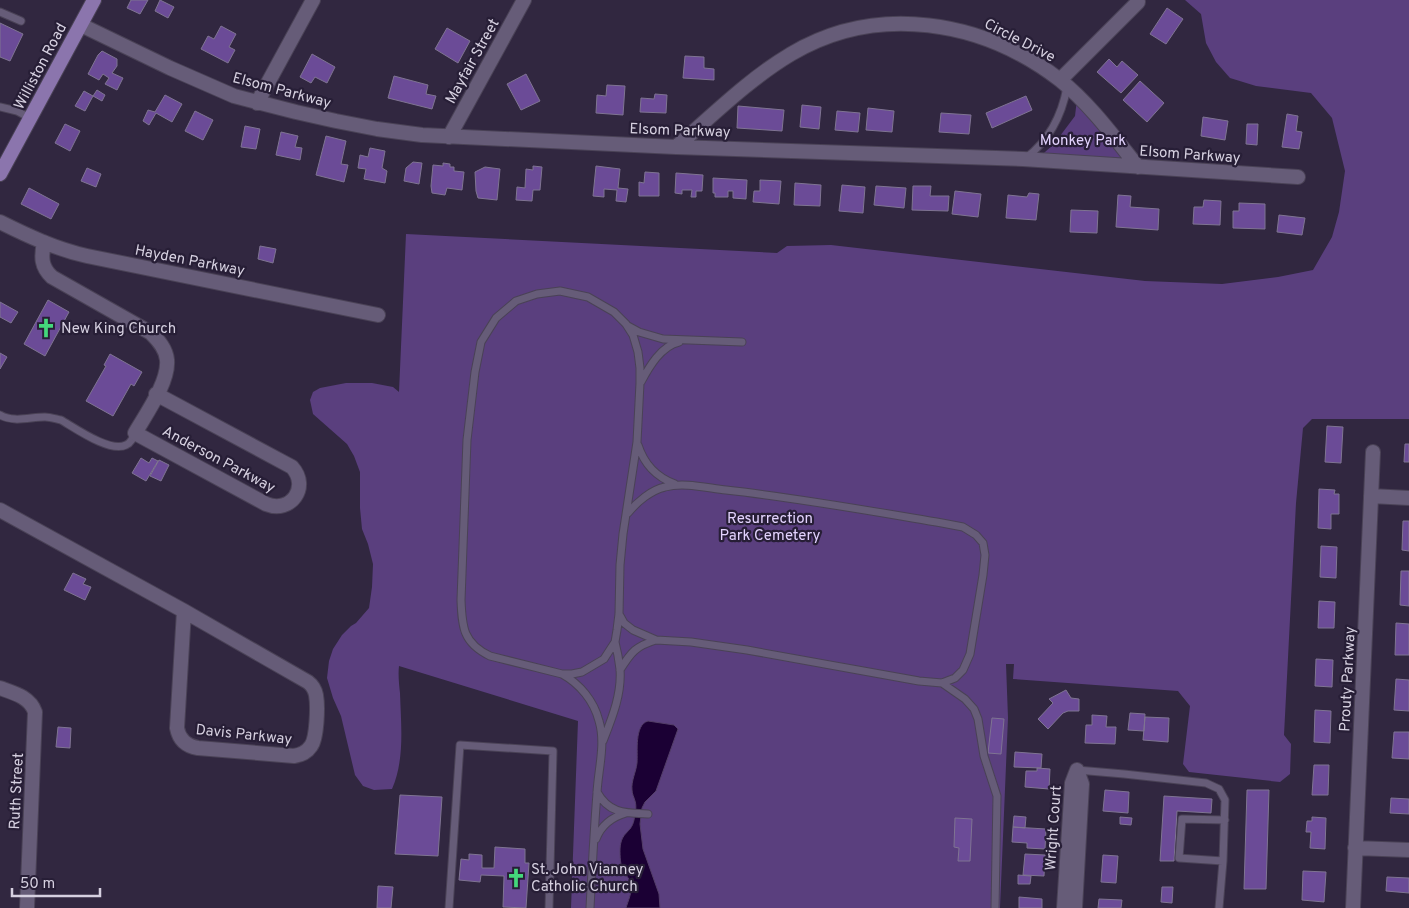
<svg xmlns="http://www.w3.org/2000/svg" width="1409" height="908" font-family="Overpass,sans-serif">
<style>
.green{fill:#5a3f7e}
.water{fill:#1b0034;stroke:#533e68}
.building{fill:#6b4b97;stroke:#7f7492}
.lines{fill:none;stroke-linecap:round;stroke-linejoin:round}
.service-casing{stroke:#4a4256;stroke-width:9}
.minor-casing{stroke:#4a4256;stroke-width:16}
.primary-casing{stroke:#4a4256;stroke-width:16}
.service{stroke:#665c78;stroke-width:7}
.minor{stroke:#665c78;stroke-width:14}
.primary{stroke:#8b75ad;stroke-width:14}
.labels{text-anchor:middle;stroke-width:4.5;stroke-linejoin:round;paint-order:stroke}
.street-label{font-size:15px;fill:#d6d0e0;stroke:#271e36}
.park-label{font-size:15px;fill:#e3d3fe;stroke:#271e36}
.poi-label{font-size:15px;fill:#d6d0e0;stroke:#271e36;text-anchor:start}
</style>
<rect width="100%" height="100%" fill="#312740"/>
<path class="green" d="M1185,0h224v419h-97l-9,9 -7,75 -12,232 7,9 -1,30 -10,8 -91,-10 -6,-8 7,-58 -12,-15 -165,-12 1,-15h-8l2,54 -8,190h-429l7,-187 -179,-55c-1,8 0,18 1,27 1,32 5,66 -8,96l-18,1 -11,-4 -8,-11 -14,-59 -8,-18 -6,-20 2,-17 4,-12 9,-14 9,-9 5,-3 13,-15 3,-21 1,-23 -5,-20 -6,-15 -2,-21v-36l-6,-16 -7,-12 -34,-30 -3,-14 3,-8 7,-4 26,-5h26l21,4 6,5 7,-158 371,19 10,-7 44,-1 314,36 77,3 56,-7 35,-7 19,-33 7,-25 6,-41 -13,-53 -21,-25 -55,-7 -26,-8 -14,-16 -10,-19 -5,-29z
M1077,99l52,62 -93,-1 18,-16 21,-28z"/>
<path class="water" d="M648,721l26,4 4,4 -22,62 -11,11 -3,6 -2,16 3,25 16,45 1,14h-34c2,-7 6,-15 5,-23 -1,-6 -4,-8 -7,-13 -4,-6 -4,-16 -4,-23 1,-18 11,-15 14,-29 1,-6 3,-13 1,-19 -1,-4 -3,-7 -3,-11 -1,-9 4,-18 5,-27 1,-11 -3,-38 11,-42z"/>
<path class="building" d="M131,0h17l-8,14 -13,-6z
M160,0l14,7 -6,11 -13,-7z
M1167,8l16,11 -17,25 -16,-10z
M0,23l23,11 -13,27 -10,-4z
M221,26l15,8 -7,13 6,3 -7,13 -27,-14 7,-13 6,3z
M447,28l23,13 -12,22 -23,-14z
M102,51l15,8v7l-5,7 11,5 -6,12 -12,-6 4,-6 -6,-4 -4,6 -11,-6 10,-19z
M312,54l23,13 -8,16 -12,-6 -4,6 -11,-6z
M685,56l19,1v11l10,1v11l-31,-2z
M1109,59l8,8 5,-6 16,14 -17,18 -24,-21z
M526,74l14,27 -19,9 -14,-26z
M394,76l34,9 -2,9 10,2 -4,13 -44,-11z
M1140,81l24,22 -17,19 -24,-22z
M607,85l18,1 -2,29 -27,-2 1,-18 9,1z
M97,90l8,5 -3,6 -9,-5z
M84,91l9,5 -8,15 -10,-5z
M655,94l12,1 -1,18 -26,-1 1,-14 13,1z
M165,95l17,9 -10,18 -16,-9 -7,12 -6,-4 5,-11 7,2z
M1026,96l6,14 -40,18 -6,-15z
M802,105l19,2 -2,22 -19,-2z
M738,106l46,4 -2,21 -45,-3z
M868,108l26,3 -2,21 -26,-2z
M195,111l18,9 -10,20 -18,-9z
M837,111l23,2 -2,19 -23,-2z
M941,113l30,2 -2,19 -30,-2z
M1287,114l11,2 -2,15 6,1 -3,17 -17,-2z
M1203,117l25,4 -3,19 -24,-4z
M65,124l15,7 -10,20 -15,-8z
M1247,124h11l-1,21 -11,-1z
M245,126l15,3 -4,20 -15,-2z
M281,132l17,4 -3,11 7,1 -2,12 -24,-5z
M326,136l20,5 -5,23 7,1 -4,17 -28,-7z
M370,148l15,3 -3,17 5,3 -2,12 -21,-4 2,-10 -8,-1 2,-13 8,2z
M413,162l9,1 -3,21 -15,-3 2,-13z
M443,163l7,1v3h4v4l10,1 -2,18 -15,-2 -2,7 -13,-2 -1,-7 2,-21 10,1z
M533,166l9,1 -2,23h-7l-1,11 -16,-1 1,-13 8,1 1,-19 7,1z
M596,166l24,3 -2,19 10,1 -2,13 -10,-1 1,-11 -13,-1v8l-11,-1z
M485,167l15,2 -3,31 -19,-2 -2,-7 -1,-19z
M87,168l14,6 -5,13 -15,-6z
M645,172l14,1v23h-20v-14l5,1z
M676,173l27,2 -1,16h-6v6h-5l1,-7h-10v4l-7,-1z
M713,178l34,2 -1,19 -13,-1v-7h-5v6h-13v-4h-2z
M760,180l21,1 -2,23 -26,-2 1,-11h6z
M795,183l26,2 -1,21 -26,-1z
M842,185l23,2 -2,26 -24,-2z
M876,186l30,2 -2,20 -30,-3z
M913,186h18l-1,10h19l-1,15 -36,-1z
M29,188l30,16 -8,15 -30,-15z
M955,191l26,3 -3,23 -26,-3z
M1029,193l10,1 -3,26 -30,-2 2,-23 19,2z
M1118,195l13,1 -1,11 29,2 -1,21 -42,-3z
M1204,200l17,1 -1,24 -27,-1 1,-17h9z
M1239,203l26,1v25l-32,-1v-17h6z
M1071,210l27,1 -1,22 -27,-1z
M1279,215l26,3 -3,17 -25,-3z
M260,246l16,3 -3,14 -15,-4z
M48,300l21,12 -24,44 -21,-12z
M0,302l18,10 -7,11 -11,-6z
M0,353l7,4 -7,12z
M110,354l32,18 -8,14 -3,-2 -18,32 -27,-15 20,-35 -2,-1z
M1327,426l16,1 -2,36 -16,-1z
M1405,444h4v18h-5z
M141,458l8,5 3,-5 6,3 -12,20 -14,-8z
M159,460l10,5 -8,16 -11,-5z
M1319,489l16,1 -1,4h5v20h-8v15l-13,-1z
M1403,521h6v30l-7,-1z
M1321,546l16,1 -1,31 -16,-1z
M1401,571h8v35l-9,-1z
M73,573l13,6 -3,5 8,3 -6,13 -21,-10z
M1319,601l16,1 -1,26h-16z
M1396,623l13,1v31h-14z
M1316,659l17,1 -1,27 -17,-1z
M1396,679l13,1v31l-15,-1z
M1066,690l5,8 8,1v12h-11l-5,2 -15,16 -10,-10 15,-16 -4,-4z
M1315,710l16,1 -1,32 -16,-1z
M1130,713l15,1 -1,17 -16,-1z
M1092,715l15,1 -1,11h10l-1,17 -30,-1 1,-18h6z
M1145,717l24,1 -1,24 -25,-2z
M992,718l12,1 -3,35 -13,-1z
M58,727l13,1 -1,20 -14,-1z
M1394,732h15v27l-17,-1z
M1015,752l27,2 -1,14 -27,-1z
M1314,765h15l-1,30h-16z
M1037,768l13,1 -1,20 -24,-2 1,-16h11z
M1105,790l24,2 -1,21 -25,-2z
M1247,790h22l-3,99h-22z
M400,795l42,2 -4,59 -43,-2z
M1164,796l48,3 -1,14 -34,-2 -3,50h-14z
M1391,798l18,1v15l-19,-1z
M1014,816l12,1 -1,11 -12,-1z
M1120,817l12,1 -1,7 -11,-1z
M1312,817l14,1 -1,31 -15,-1 1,-16h-5l1,-11h5z
M955,818l17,1 -2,42h-12l1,-13 -5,-1z
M1013,827l33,2 -1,20 -18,-1v-5l-15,-1z
M495,847l30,2v14h4l-3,45 -23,-1 1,-31 -23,-1 -1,7 -21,-2 2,-21 8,1v-6l13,1v13h12z
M1025,854l20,1 -1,21 -21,-1z
M1103,855l15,1 -2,27 -15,-1z
M1303,871l23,1 -2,30 -22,-2z
M1018,875l13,1 -1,8h-12z
M1387,877l22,1v15l-23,-2z
M378,886l15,1 -2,21h-14z
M1162,887h11l-1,16 -11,-1z
M1019,897l23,2v9h-23z
M1099,899l23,1 -1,8h-23z"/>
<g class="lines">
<defs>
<path id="service" d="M0,12l21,9
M0,107l17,4 13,7
M1026,158c23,-18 36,-43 41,-71
M560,291l28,6 26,15 12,12 7,11 5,17 2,16v15l-3,59 -14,92 -3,31 -1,49 -2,16 -2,12 -11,17 -22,13 -10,2h-10l-72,-18c-27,-13 -28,-29 -29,-56l6,-160 8,-68 6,-30 15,-24 20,-17 21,-7z
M628,326l11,6 24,7 79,3
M641,382c8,-15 20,-36 38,-40
M0,415c14,8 30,2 45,2 5,0 11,2 16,3 14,8 49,33 65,25 5,-2 7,-7 9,-12
M638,445c6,19 18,32 37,39
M619,614l5,9 9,7 23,10 35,2 56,8 172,31 23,2 13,-5 8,-8 7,-16 13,-79 2,-20 -2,-12 -7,-8 -13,-8 -21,-4c-71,-12 -143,-25 -216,-33 -19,-2 -42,-8 -61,-3 -14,3 -28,15 -37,26
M620,670c11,-18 16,-24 36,-30
M562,674c18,10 32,27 37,47 7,23 -1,49 -2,72 -3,38 -5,77 -7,115
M942,683l23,16 9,10 4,10 6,37 13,40 -2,112
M603,741c9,-23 19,-47 17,-72 -1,-9 -3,-19 -5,-27
M1077,770l47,4 82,9 13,6 6,11 -2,61 -4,47
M597,792c12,22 29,21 51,22
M596,839c5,-13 16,-22 30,-26
M1223,861l-44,-3 3,-39 43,1
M449,908l11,-163 93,6 -4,157"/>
<path id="minor" d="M81,25l89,43 64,28 62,16 40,9 41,8 45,6 254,12 347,12 275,18
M1060,80l78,-78
M257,103l56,-103
M449,137l75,-137
M676,147c37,-32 73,-68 115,-93 86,-51 191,-34 269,26 30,24 54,57 78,87
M0,222c28,14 56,27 87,34l291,59
M44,242c-3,15 -3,25 8,35l99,56c8,8 15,16 16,27 2,22 -21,54 -32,73l131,71c25,10 44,-17 26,-37l-136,-73
M1371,496l38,2
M0,510l184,101 124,71c4,3 7,8 8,13 2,11 1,43 -5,51 -4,6 -10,9 -17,10l-96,-8c-12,-2 -19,-9 -21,-20l7,-117
M0,688c14,5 30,9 35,24l-8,196
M1355,848l54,2
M1064,908l8,-125 5,-13
M1075,908l7,-124 -5,-14
M1353,908l20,-456"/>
<path id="primary" d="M0,174l94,-174"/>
</defs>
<use href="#service" class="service-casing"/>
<use href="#minor" class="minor-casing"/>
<use href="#primary" class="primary-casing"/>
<use href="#service" class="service"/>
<use href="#minor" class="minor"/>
<use href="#primary" class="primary"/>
</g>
<defs>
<symbol id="church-bare" viewBox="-9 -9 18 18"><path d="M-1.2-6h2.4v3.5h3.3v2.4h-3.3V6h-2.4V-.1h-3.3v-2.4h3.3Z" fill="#44d77b" stroke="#271e36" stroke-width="2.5" paint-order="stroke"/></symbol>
</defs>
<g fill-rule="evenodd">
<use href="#church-bare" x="32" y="314" width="28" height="28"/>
<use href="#church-bare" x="502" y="864" width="28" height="28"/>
</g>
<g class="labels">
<g class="street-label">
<text transform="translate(1020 40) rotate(27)" y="5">Circle Drive</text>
<text transform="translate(472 61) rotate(-61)" y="5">Mayfair Street</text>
<text transform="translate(40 66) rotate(-62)" y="5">Williston Road</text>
<text transform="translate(282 90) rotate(15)" y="5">Elsom Parkway</text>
<text transform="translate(680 130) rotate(2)" y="5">Elsom Parkway</text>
<text transform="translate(1190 154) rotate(4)" y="5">Elsom Parkway</text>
<text transform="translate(190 260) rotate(11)" y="5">Hayden Parkway</text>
<text transform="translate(219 459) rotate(28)" y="5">Anderson Parkway</text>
<text transform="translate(1347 679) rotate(-87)" y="5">Prouty Parkway</text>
<text transform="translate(244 734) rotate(6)" y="5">Davis Parkway</text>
<text transform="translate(16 791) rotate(-87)" y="5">Ruth Street</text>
<text transform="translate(1053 828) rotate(-86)" y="5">Wright Court</text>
</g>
<g class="park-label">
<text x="1083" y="145">Monkey Park</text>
<text x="770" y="523">Resurrection<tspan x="770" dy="17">Park Cemetery</tspan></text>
</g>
<g class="poi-label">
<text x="61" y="333">New King Church</text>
<text x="531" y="874">St. John Vianney<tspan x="531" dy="17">Catholic Church</tspan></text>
</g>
</g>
<path d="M12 888v8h88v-8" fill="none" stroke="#d6d0e0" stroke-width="2.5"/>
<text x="20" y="888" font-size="15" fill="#d6d0e0" stroke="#271e36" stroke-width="4" paint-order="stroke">50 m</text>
</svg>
